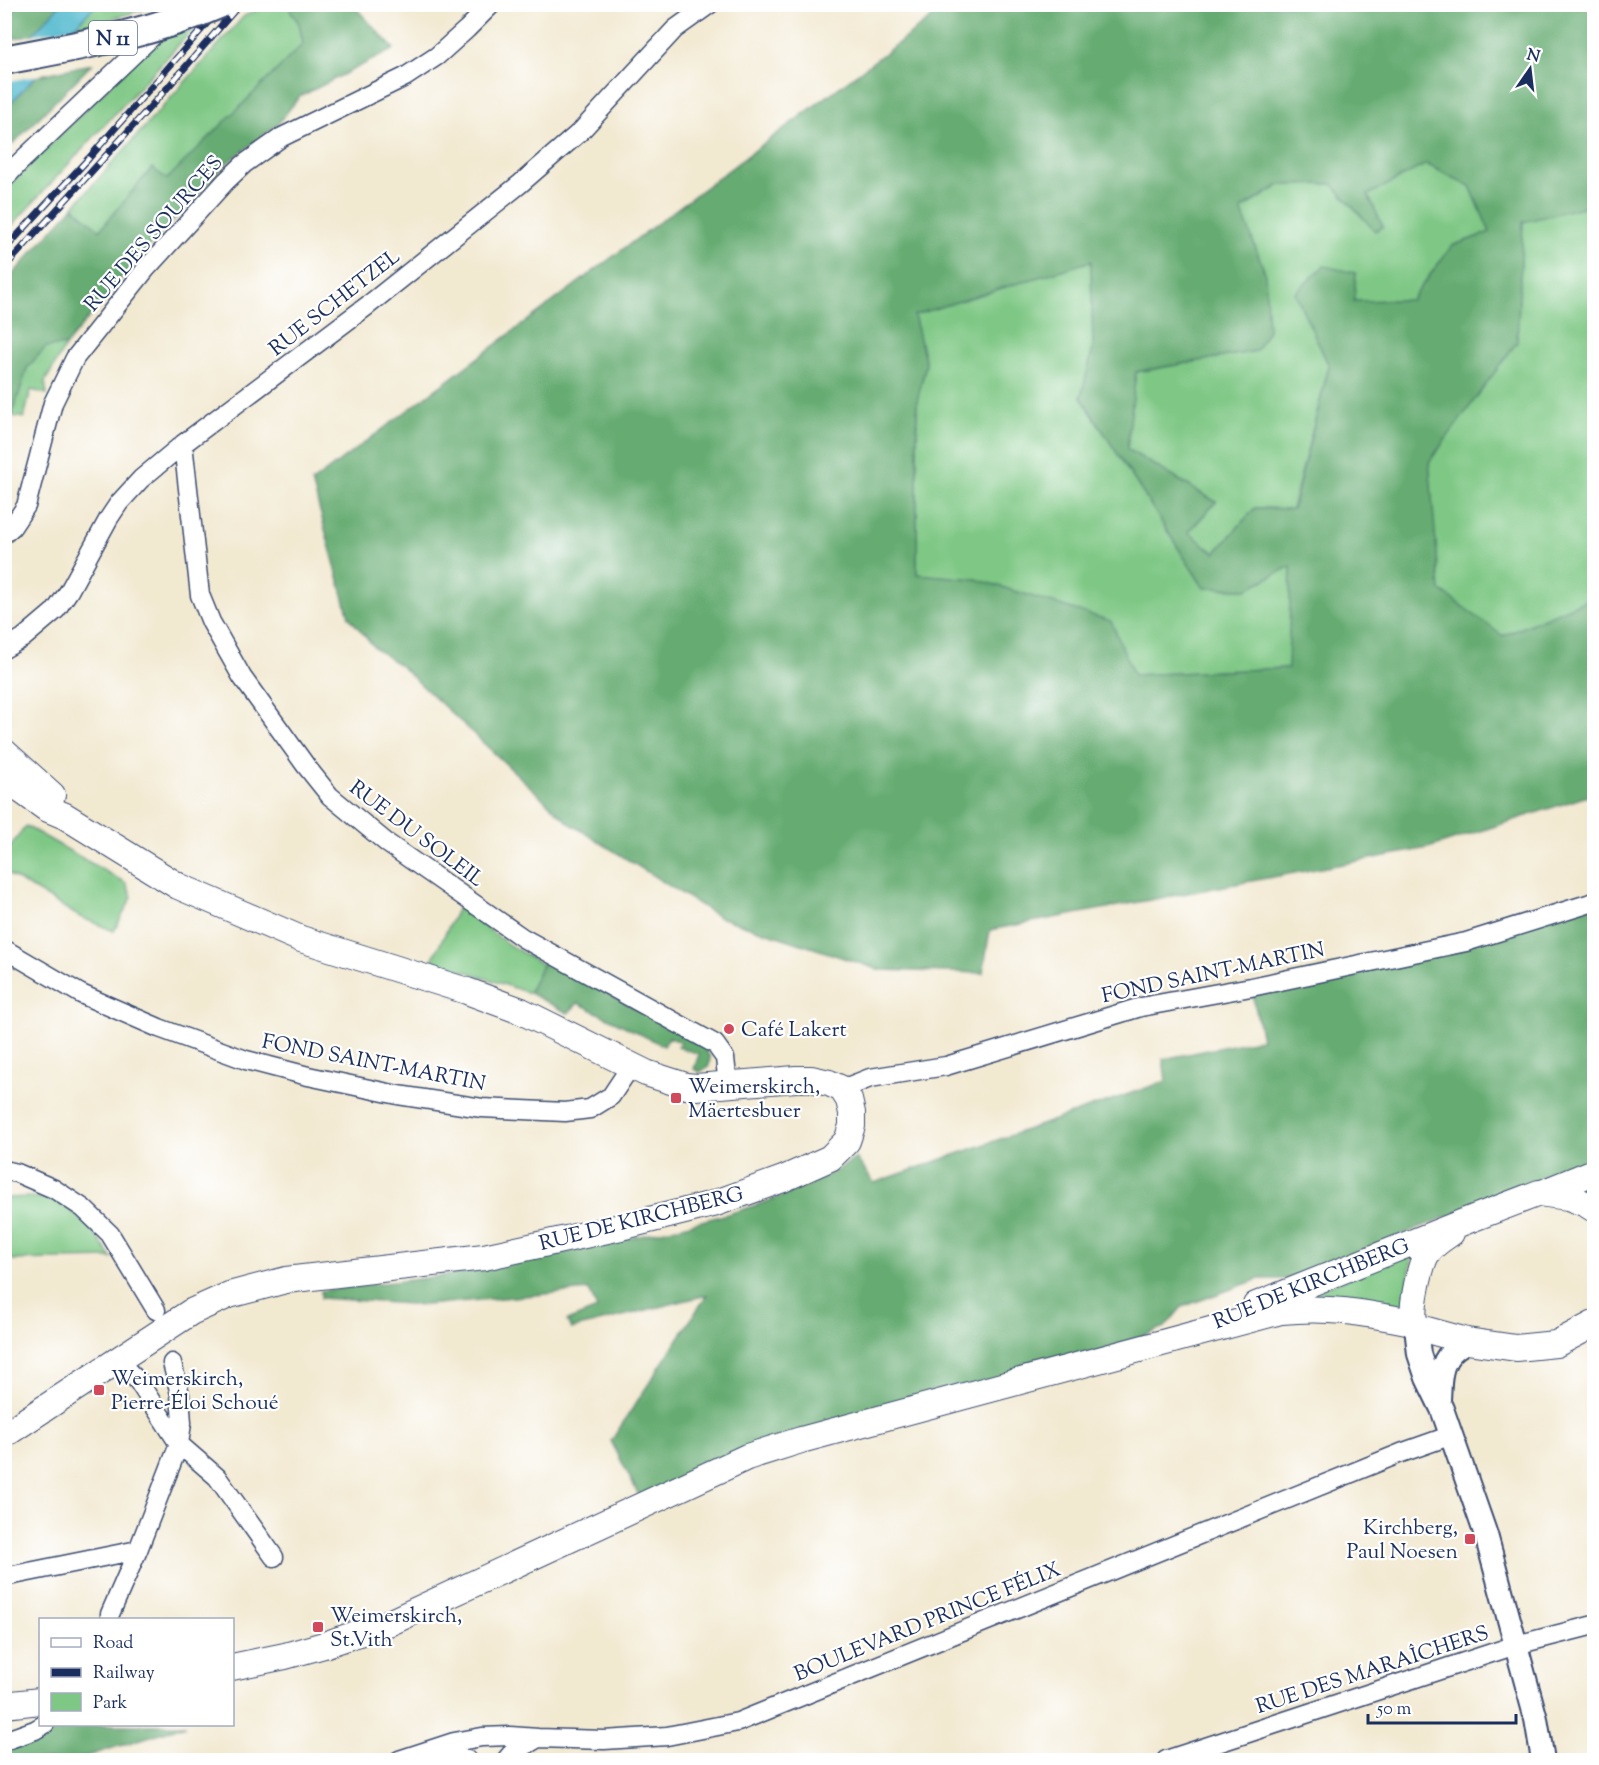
<svg xmlns="http://www.w3.org/2000/svg" width="1599" height="1765" font-family="'Sorts Mill Goudy',serif">
<style>
.green{fill:#7ec784;stroke:#4c7b71;stroke-width:1.5}
.forest{fill:#66ac72;stroke:#406e68;stroke-width:1.5;fill-rule:evenodd}
.water{fill:#51b9ce;stroke:#367496;stroke-width:1.5}
.pier{fill:#f2e9d1}
.lines{fill:none;stroke-linecap:round;stroke-linejoin:round}
.minor-casing{stroke:#3b4b6f;stroke-width:21}
.tertiary-casing{stroke:#3b4b6f;stroke-width:26}
.secondary-casing{stroke:#3b4b6f;stroke-width:28}
.minor{stroke:#fff;stroke-width:18}
.tertiary{stroke:#fff;stroke-width:22}
.secondary{stroke:#fff;stroke-width:26}
.rail-casing{stroke:#1b2f5e;stroke-width:7}
.rail{stroke:#fff;stroke-width:4.5;stroke-dasharray:14;stroke-linecap:butt}
.primary-bridge-casing{stroke:#3b4b6f;stroke-width:32;stroke-linecap:butt}
.primary-bridge{stroke:#fff;stroke-width:28}
.poi-dot{fill:#d1495b;stroke:#fff;stroke-width:2}
.labels{text-anchor:middle;stroke-width:4.5;stroke-linejoin:round;paint-order:stroke}
.shield{fill:#fff;stroke:#5f6d8e;stroke-width:1.5}
.shield-label{font-size:20px;font-weight:bold;fill:#1b2f5e}
.street-label{font-size:21px;fill:#1b2f5e;stroke:#fff}
.poi-label{font-size:21px;fill:#1b2f5e;stroke:#fff;text-anchor:start}
</style>
<rect width="100%" height="100%" fill="#fff"/>
<filter id="ink" filterUnits="userSpaceOnUse"><feTurbulence type="fractalNoise" baseFrequency=".0167" numOctaves="2"/><feDisplacementMap in="SourceGraphic" scale="12" xChannelSelector="R" yChannelSelector="G"/><feConvolveMatrix kernelMatrix="1 2 1 2 8 2 1 2 1" color-interpolation-filters="sRGB"/></filter>
<filter id="wash" filterUnits="userSpaceOnUse"><feTurbulence type="fractalNoise" baseFrequency=".008" numOctaves="4" result="noise"/><feDisplacementMap in="SourceGraphic" scale="24" xChannelSelector="R" yChannelSelector="G"/><feGaussianBlur stdDeviation="1.35" result="paint"/><feColorMatrix in="noise" values="0 0 0 0 0 0 0 0 0 0 0 0 0 0 0 0 0 1.4 0 .05"/><feComposite in="paint" operator="in"/></filter>
<g filter="url(#wash)">
<rect width="100%" height="100%" fill="#f2e9d1"/>
<path class="green" d="M96,5h64l-63,18 -24,5z
M189,5h25l-30,34 -179,194v-44l137,-135z
M267,5h31l-8,5 9,13 4,21 -136,136 -15,-12 -52,62 -27,-23 171,-191z
M1426,164l44,22 20,46 -38,14 -41,54 -57,1 -59,-8 34,73 -37,143 -37,-1 -40,45 -27,-20 28,-31 -90,-53 10,-77 120,-21 9,-78 -24,-63 39,-25 53,-1 50,43 -15,-32z
M1594,204v393l-92,39 -63,-46 -10,-128 87,-120 7,-120z
M1091,261l2,87 -12,49 123,191 43,1 44,-24 -2,103 -155,7 -158,-96 -59,-4v-174l9,-37 -12,-49z
M66,345l-21,37 2,12 -16,-4 -7,28 -12,-2 15,-48 19,-21z
M26,826l100,57 6,14 -18,34 -34,-14 -75,-45v-19z
M459,906l50,39 33,19 -13,29 -97,-33z
M5,1198c14,0 33,-3 47,2 26,10 45,36 60,58l-107,2z
M1413,1252l-9,56 -91,-7 -6,-7z"/>
<path class="forest" d="M23,4l37,1 -28,30 -27,5v-21l2,1 10,-14z
M298,5h55l41,44 -95,48 -21,27 -50,38 -91,97 -71,86 -20,2 -19,21 -15,48 -7,-2v-131l68,-76 27,23 52,-62 15,11 136,-135 -4,-21 -9,-13z
M949,5h645v199l-71,18 -6,120 -88,120 11,128 63,46 91,-39v197l-166,54 -438,82 -7,43 -103,-3 -161,-53 -150,-94 -167,-156 -27,-19 -26,-31 -37,-135zM1426,164l44,22 20,46 -38,14 -41,54 -57,1 2,-28 -32,-7 -29,27 34,73 -36,143 -38,-1 -40,45 -27,-21 28,-30 -89,-53 9,-77 120,-21 12,-21 -3,-57 -24,-64 39,-24 52,-1 43,47 8,-4 -15,-32zM1091,261l2,87 -12,49 123,191 43,1 44,-23 -3,102 -154,7 -23,-54 -135,-42 -59,-5v-173l9,-37 -12,-49z
M92,64l-78,79 -9,5v-39l31,-33z
M1594,902v257l-305,120h-30l-77,28 -17,20 -123,49 -241,64 -157,65 -33,-64 96,-146 -136,34 -4,-8 30,-12 -8,-19 -164,15 -104,-7v-7c55,-8 112,-12 167,-22 56,-11 113,-24 169,-37 68,-16 140,-34 199,-74l18,25 292,-102 -3,-22 99,-20 -11,-52z
M545,959l163,89 -2,3 4,6 -1,9 -9,6 -6,-3 5,-15 -21,-7 2,-5 -11,-5 -5,9 -86,-43 -10,10 -39,-20z
M45,1725h141l-111,35h-70l-1,-19z"/>
<path class="water" d="M60,5h36l-23,23 -37,48 -31,33 -1,-50 28,-24z"/>
<path class="pier" d="M78,27l-37,48 -36,7 -1,-27 22,-19z"/>
</g>
<g filter="url(#ink)">
<g class="lines">
<defs>
<path id="minor" d="M4,179l14,-15 141,-134
M183,444l17,151 11,27 31,55 64,89 24,30 57,47 136,95 192,106 10,14 3,28
M4,534l8,-7 14,-21 27,-103 22,-45 71,-89 80,-88 18,-17 38,-27 123,-60 32,-21 30,-27 25,-25
M4,649l19,-11 33,-28 13,-19 40,-73 10,-15 22,-24 42,-35 184,-138 153,-122 61,-53 94,-102 35,-25
M4,949l77,45 78,34 87,32 62,16 90,19 84,13 83,4 25,-3 21,-13 20,-30
M842,1089l28,-11 76,-12 195,-59 110,-20 215,-45 128,-40
M4,1170l13,3 37,16 29,19 27,26 46,76
M117,1360l21,21 41,63 38,33 57,80
M4,1577l134,-27
M110,1614l28,-64 41,-106 3,-21 -2,-29 -8,-31
M4,1741l31,-11 10,-6
M432,1750l11,1 24,9
M399,1760l55,-18 28,-5 28,-1 28,2 66,2 63,-4 71,-14 663,-269 51,-18
M506,1760l5,-6 27,-16
M1166,1760l350,-115 78,-20"/>
<path id="tertiary" d="M1416,1327l3,27 8,24 15,31 44,126 50,184 7,41
M1439,1400c1,-15 0,-35 12,-47 4,-5 11,-9 16,-12"/>
<path id="secondary" d="M4,752l48,43
M4,778l42,30 19,8 113,70 123,53 166,52 54,20 125,62 40,13 10,1 100,-8h15l18,4 13,6 7,11 3,13v13l-5,15 -17,17 -47,21 -70,25 -92,23 -137,30 -198,23 -57,15 -38,17 -187,123
M1542,1193l52,-21
M1451,1233c-9,6 -19,12 -25,22 -6,12 -18,61 -10,72l51,14 49,7 40,-4 38,-20
M1256,1305l215,-86 68,-26 29,4 18,7 8,5
M232,1667l53,-11 39,-11 67,-23 356,-165 54,-17 480,-129c49,-5 84,2 131,11
M4,1705l36,-4"/>
</defs>
<use href="#minor" class="minor-casing"/>
<use href="#tertiary" class="tertiary-casing"/>
<use href="#secondary" class="secondary-casing"/>
<use href="#minor" class="minor"/>
<use href="#tertiary" class="tertiary"/>
<use href="#secondary" class="secondary"/>
<defs>
<path id="rail" d="M4,250l85,-92 135,-154
M4,268l165,-182 71,-82"/>
</defs>
<use href="#rail" class="rail-casing"/>
<use href="#rail" class="rail"/>
<defs>
<path id="primary-bridge" d="M4,60c73,-14 147,-26 215,-56"/>
</defs>
<use href="#primary-bridge" class="primary-bridge-casing"/>
<use href="#primary-bridge" class="primary-bridge"/>
</g>
</g>
<g class="poi-dot">
<circle cx="729" cy="1029" r="6"/>
<rect x="670" y="1092" width="12" height="12" rx="3"/>
<rect x="93" y="1384" width="12" height="12" rx="3"/>
<rect x="1464" y="1533" width="12" height="12" rx="3"/>
<rect x="312" y="1621" width="12" height="12" rx="3"/>
</g>
<g class="labels">
<rect class="shield" x="89" y="21" width="48" height="34" rx="4.5"/>
<g class="shield-label">
<text x="113" y="45">N 11</text>
</g>
<g class="street-label">
<text transform="translate(153 233) rotate(-49)" y="7">RUE DES SOURCES</text>
<text transform="translate(334 302) rotate(-38)" y="7">RUE SCHETZEL</text>
<text transform="translate(417 833) rotate(37)" y="7">RUE DU SOLEIL</text>
<text transform="translate(1213 972) rotate(-12)" y="7">FOND SAINT-MARTIN</text>
<text transform="translate(374 1062) rotate(11)" y="7">FOND SAINT-MARTIN</text>
<text transform="translate(641 1218) rotate(-14)" y="7">RUE DE KIRCHBERG</text>
<text transform="translate(1311 1283) rotate(-22)" y="7">RUE DE KIRCHBERG</text>
<text transform="translate(927 1621) rotate(-22)" y="7">BOULEVARD PRINCE FÉLIX</text>
<text transform="translate(1372 1669) rotate(-18)" y="7">RUE DES MARAÎCHERS</text>
</g>
<g class="poi-label">
<text x="741" y="1036">Café Lakert</text>
<text x="688" y="1093">Weimerskirch,<tspan x="688" dy="24">Mäertesbuer</tspan></text>
<text x="111" y="1385">Weimerskirch,<tspan x="111" dy="24">Pierre-Éloi Schoué</tspan></text>
<text x="1458" y="1534" text-anchor="end">Kirchberg,<tspan x="1458" dy="24">Paul Noesen</tspan></text>
<text x="330" y="1622">Weimerskirch,<tspan x="330" dy="24">St.Vith</tspan></text>
</g>
</g>
<rect width="1599" height="1765" fill="none" stroke="#fff" stroke-width="24"/>
<rect x="39" y="1618" width="195" height="108" fill="#ffffff" stroke="#a4acbf" stroke-width="1.5"/>
<rect x="51" y="1638" width="30" height="9" fill="#ffffff" stroke="#a4acbf" stroke-width="1.5"/>
<text x="93" y="1648" font-size="18" fill="#1b2f5e">Road</text>
<rect x="51" y="1668" width="30" height="9" fill="#1b2f5e" stroke="#a4acbf" stroke-width="1.5"/>
<text x="93" y="1678" font-size="18" fill="#1b2f5e">Railway</text>
<rect x="51" y="1693" width="30" height="18" fill="#7ec784" stroke="#a4acbf" stroke-width="1.5"/>
<text x="93" y="1708" font-size="18" fill="#1b2f5e">Park</text>
<g transform="translate(1530 69) rotate(14)" stroke="#ffffff" stroke-width="4.5" paint-order="stroke">
<path d="M0-4.5L10 22L0 15L-10 22Z" fill="#1b2f5e"/>
<text y="-9" font-size="16" font-weight="bold" text-anchor="middle" fill="#1b2f5e">N</text>
</g>
<path d="M1368 1714v9h148v-9" fill="none" stroke="#1b2f5e" stroke-width="3"/>
<text x="1377" y="1714" font-size="18" fill="#1b2f5e" stroke="#ffffff" stroke-width="4.5" paint-order="stroke">50 m</text>
</svg>
